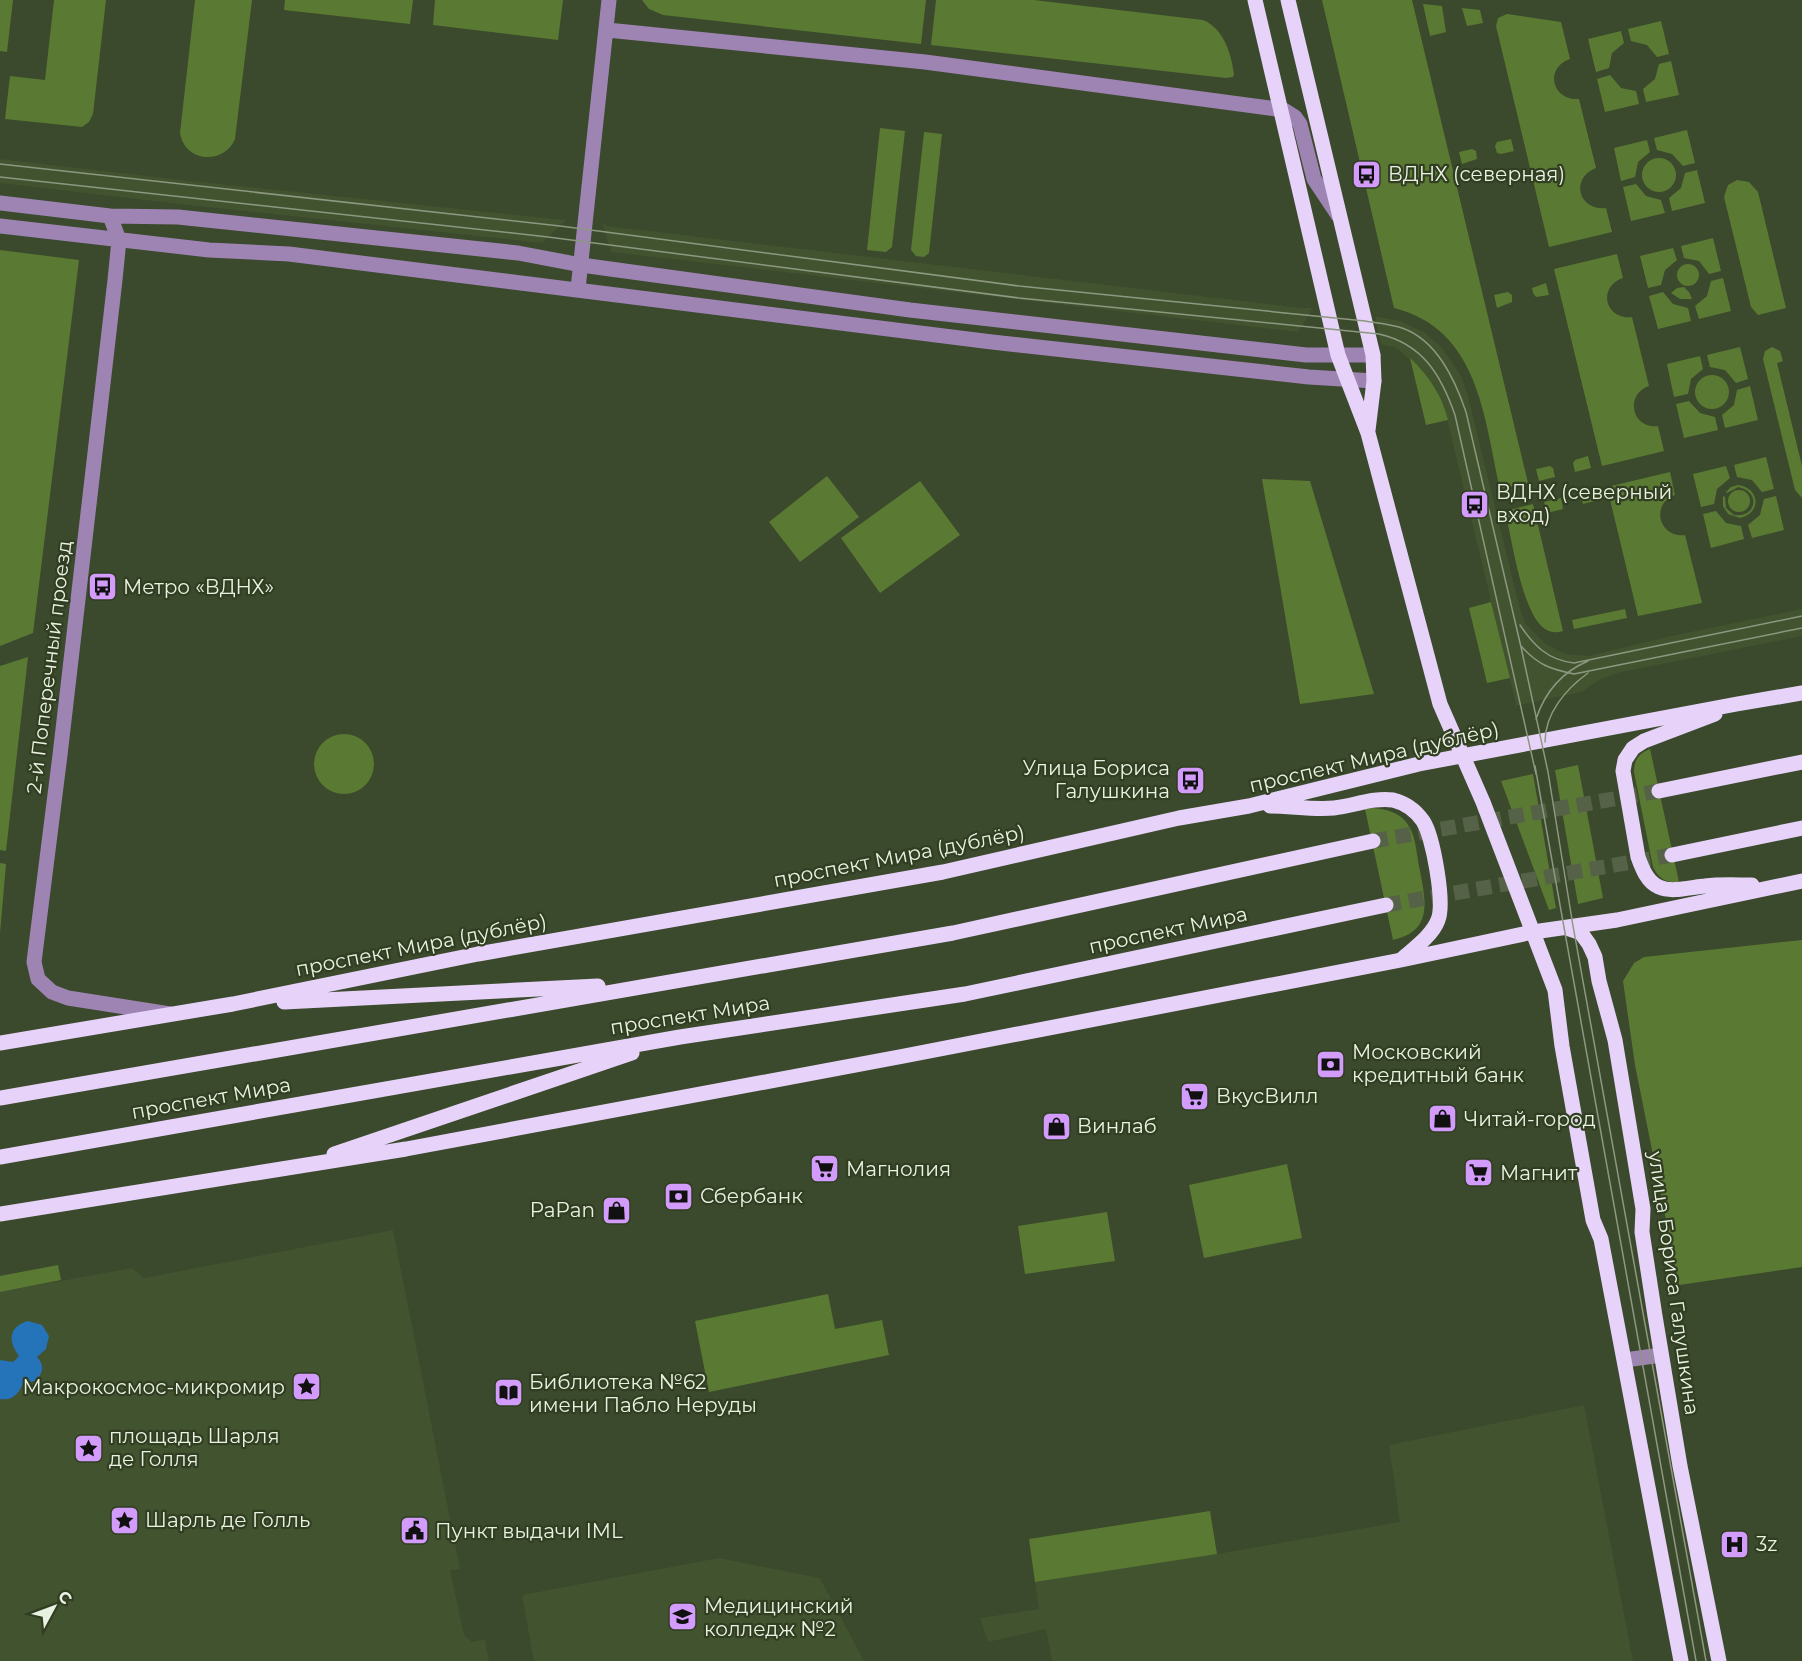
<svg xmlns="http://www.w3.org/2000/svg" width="1802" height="1661" font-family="Montserrat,sans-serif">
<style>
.built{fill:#425330}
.green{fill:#5a7a33}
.water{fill:#2573b8}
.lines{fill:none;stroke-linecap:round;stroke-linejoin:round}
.major-tunnel{stroke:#556247;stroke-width:15;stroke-dasharray:15 8;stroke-linecap:butt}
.minor{stroke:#9e84b3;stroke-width:15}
.major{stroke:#e7d3f9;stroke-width:15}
.tram{stroke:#8d9881;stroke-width:1.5}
.labels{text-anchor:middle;stroke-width:4.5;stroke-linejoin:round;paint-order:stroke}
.poi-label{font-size:20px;fill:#e9f2e1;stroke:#313e22;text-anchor:start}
.street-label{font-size:20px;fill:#e9f2e1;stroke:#313e22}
</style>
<rect width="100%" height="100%" fill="#3b492c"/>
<path class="built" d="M0,159l182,21 384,40 -24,23 -363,-39 -179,-21z
M602,222l5,4 694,82h12l-15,24 -687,-80z
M1375,316l25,5 24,11 18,16 19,28 7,20 52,213 6,15 18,19 21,11 24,2 82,-20 131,-27v27l-185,37 -18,7 -17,12 -67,14 1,-2 -71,-293 -9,-22 -16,-21 -24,-20 -15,-4z
M393,1230l67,339 -10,1 14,65 8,7 13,-3 4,22h-489v-369l132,-24 12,10z
M1584,1405l49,256h-581l-6,-32 -58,13 -8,-24 59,-9 -4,-27 182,-28 183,-32 -11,-77z
M719,1558l101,20 44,83h-330l-12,-66z"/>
<path class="green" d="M0,0h13l-6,52 -7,-1z
M54,0h52l-13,114 -4,8 -7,5 -77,-8 5,-43 35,4z
M195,0h57l-17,139c-11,26 -50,24 -55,-6z
M285,0h128l-3,24 -126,-14z
M435,0h128l-5,40 -125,-15z
M642,0h284l-5,44 -258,-29 -14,-6z
M936,0h98l169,20c21,9 28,33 31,54l-1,3 -7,1 -295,-33z
M1322,0h90l116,483 -28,6c-16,-71 -21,-160 -106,-181z
M1423,4l19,2 4,26 -16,4z
M1462,8l18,2 3,13 -16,3z
M1507,14l54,8 9,37c-26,9 -18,42 9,40l17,69c-26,10 -18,43 10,40l6,24 -63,15 -53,-221 2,-8z
M1661,21l8,33 -12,3 -10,-12 -16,-4 -3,-12z
M1621,31l3,12 -12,10 -3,15 -13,4 -8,-33z
M1671,61l8,34 -33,7 -3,-13 12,-10 4,-15z
M1610,75l11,13 15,3 3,13 -34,8 -8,-33z
M880,128l25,3 -13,116 -6,5 -19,-2z
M1687,130l8,33 -12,3 -11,-12 -15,-4 -3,-12z
M924,132l18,2 -13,119 -5,4 -8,-1 -5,-6z
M1511,139l3,12 -13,3 -4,-1 -2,-7 2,-4z
M1647,140l3,12 -12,10 -3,15 -14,4 -7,-33z
M1472,149l4,2 1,8 -15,5 -3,-12z
M1642 175a17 17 0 1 1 34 0a17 17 0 1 1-34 0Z
M1697,170l8,33 -33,8 -3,-13 12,-10 4,-15z
M1737,180l12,2 9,10 28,116 -28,7 -7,-8 -27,-110 4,-12z
M1636,184l10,12 15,4 4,13 -34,8 -8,-34z
M1713,238l8,33 -12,3 -10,-13 -15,-3 -3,-12z
M1673,248l4,12 -12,10 -4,15 -13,3 -8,-32z
M0,250l79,10 -46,373 -33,13z
M1617,254l6,24c-26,9 -18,42 9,39l17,69c-25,9 -17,43 9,40l6,25 -62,15 -48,-197z
M1677 275a11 11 0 1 1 22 0a11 11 0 1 1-22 0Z
M1723,278l8,33 -32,8 -4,-13 12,-10 4,-15z
M1546,283l3,12 -13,2 -3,-4 -1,-5z
M1684,287l5,5 3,7h-12l-9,-6 6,-5z
M1508,292l4,3v7l-15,6 -3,-13z
M1663,292l10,12 15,4 3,13 -33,8 -9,-33z
M1740,347l8,32 -12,4 -11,-13 -15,-3 -3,-12z
M1772,347l8,4 3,10 -6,2 25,103v32l-7,-8 -32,-131 2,-8z
M1700,356l3,13 -12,10 -3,15 -14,3 -7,-33z
M1410,358c19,18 32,37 38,62l-22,5z
M1695 392a17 17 0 1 1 34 0a17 17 0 1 1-34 0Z
M1750,386l8,34 -33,8 -3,-13 12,-10 3,-15z
M1689,401l11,12 15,4 3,13 -34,8 -8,-34z
M1588,456l3,12 -16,4 -2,-9 2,-3z
M1766,457l8,32 -12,3 -10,-12 -15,-3 -3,-12z
M1550,466l3,2 2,9 -16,4 -3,-12z
M1726,466l4,12 -13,11 -3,15 -13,3 -8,-33z
M1670,472l5,23c-25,9 -16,43 10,40l17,68 -64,13 -31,-129z
M827,476l32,41 -59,45 -31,-40z
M1262,479l48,2 64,213 -74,10z
M920,481l40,54 -80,58 -39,-55z
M1738,485c22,3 24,28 2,33l-12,-4 -5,-8v-10l2,1 1,11 8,7c23,3 27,-24 4,-28l-11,6 -1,-1 5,-5z
M1596,489l3,11 -16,4 -3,-11z
M1728 501a11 11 0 1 1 22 0a11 11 0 1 1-22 0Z
M1776,496l8,34 -32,8 -4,-13 12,-10 4,-16z
M1561,498l2,11 -16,4 -3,-11z
M1533,504l30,127c-6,2 -12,2 -18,-2 -23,-15 -33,-90 -40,-118z
M1716,511l10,12 15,3 3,13 -33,9 -8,-34z
M1491,602l19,76 -23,5 -18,-75z
M1625,609l2,9 -53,11 -2,-9z
M28,657l-22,194 -6,-1v-184z
M314 764a30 30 0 1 1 60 0a30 30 0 1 1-60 0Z
M1650,749l29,133c-13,1 -20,-3 -26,-15l-19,-95c0,-12 5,-19 16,-23z
M1578,765l25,133 -25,6 -23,-134z
M1533,774l23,134 -7,2 -48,-129z
M1373,808c13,1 25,4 33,14 10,12 10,29 13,44 6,32 16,65 -26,74l-28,-131z
M0,863l6,1 -6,69z
M1802,940v327l-123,18 -44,-220 -12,-84 11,-18 10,-6z
M1287,1164l15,74 -98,20 -15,-73z
M1107,1212l8,49 -90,13 -7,-48z
M58,1265l3,15 -61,12v-16z
M828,1294l7,35 47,-9 7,35 -180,37 -14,-71z
M1210,1511l7,43 -182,28 -6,-43z"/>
<path class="water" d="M28,1321l14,4 7,11 -3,13 -9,8c8,8 6,17 -2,24l-12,2c-4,11 -11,18 -23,16v-39l13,2 6,-6c-11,-15 -11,-29 9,-35z"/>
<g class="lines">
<path class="major-tunnel" d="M1373,841l286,-50
M1386,905l286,-50"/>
<path class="minor" d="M607,30l318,32 359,48 11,7 5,7 14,55 24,36
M0,203l110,13 68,1 340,36 63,12 329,45 396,45h67
M110,216l9,24 -4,40 -55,475 -26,207 4,17 14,13 16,6 102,16
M0,226l209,24 80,4 703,88 317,35 65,4
M578,289l31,-289
M1625,1360l36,-5"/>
<path class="major" d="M1255,0l83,355 30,78 72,271 43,98 72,188 7,56 31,174 8,19 80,422
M1288,0l85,355 1,26 -6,49
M1715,714l-71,27 -11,7 -8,12 -2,11 15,86c4,11 9,25 21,30 13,6 32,0 46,-1 15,-2 31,-1 47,-1
M1659,791l143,-29
M1270,806c21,0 43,4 64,2 19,-2 40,-11 59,-8 12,3 23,11 30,21 10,15 22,82 15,99 -6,16 -25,29 -37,40
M1672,855l130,-27
M1566,928l15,5 8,11 6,13 4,24 16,59 28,169 -1,23 13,84 25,150 39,195
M284,1002l314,-16
M0,1043l233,-39 245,-50 465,-82 236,-54 70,-12 170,-42 318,-60 65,-11
M0,1098l953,-165 420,-92
M334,1154l298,-101
M0,1157l680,-120 285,-43 421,-89
M0,1214l406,-65 498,-93 497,-96 132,-28 84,-12 185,-39"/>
<path class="tram" d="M0,164l560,62 459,60 346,35c12,2 25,3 37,7 35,12 53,52 64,84l55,235 27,125 25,154 133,735
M0,177l548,60 471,61 360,36c44,10 62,41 76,81l81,359
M1520,625c14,21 28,35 54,38l228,-47
M1521,646c17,19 29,23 53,28l228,-46
M1536,719c9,-27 26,-47 52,-58
M1545,742c0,-29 21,-53 43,-69
M1535,766l161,895"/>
</g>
<defs>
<symbol id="bus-square" viewBox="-11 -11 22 22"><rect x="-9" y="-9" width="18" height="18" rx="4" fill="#d39cfc" stroke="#313e22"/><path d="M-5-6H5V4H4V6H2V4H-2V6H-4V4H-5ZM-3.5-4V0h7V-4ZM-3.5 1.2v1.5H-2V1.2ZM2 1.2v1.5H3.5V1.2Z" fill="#111"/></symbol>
<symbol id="bank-square" viewBox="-11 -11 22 22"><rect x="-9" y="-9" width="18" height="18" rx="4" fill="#d39cfc" stroke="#313e22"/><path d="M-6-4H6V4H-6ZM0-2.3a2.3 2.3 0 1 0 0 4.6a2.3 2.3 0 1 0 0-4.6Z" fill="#111"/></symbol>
<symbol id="supermarket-square" viewBox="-11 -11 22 22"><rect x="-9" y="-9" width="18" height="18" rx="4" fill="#d39cfc" stroke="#313e22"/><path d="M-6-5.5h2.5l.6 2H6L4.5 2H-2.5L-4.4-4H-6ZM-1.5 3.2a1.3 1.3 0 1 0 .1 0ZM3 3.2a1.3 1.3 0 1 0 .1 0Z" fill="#111"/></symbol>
<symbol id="shop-square" viewBox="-11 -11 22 22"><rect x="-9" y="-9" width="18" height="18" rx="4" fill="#d39cfc" stroke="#313e22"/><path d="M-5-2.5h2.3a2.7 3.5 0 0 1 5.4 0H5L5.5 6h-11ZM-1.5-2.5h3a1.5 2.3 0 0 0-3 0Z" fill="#111"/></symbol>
<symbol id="sight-square" viewBox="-11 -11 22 22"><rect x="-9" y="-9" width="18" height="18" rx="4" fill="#d39cfc" stroke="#313e22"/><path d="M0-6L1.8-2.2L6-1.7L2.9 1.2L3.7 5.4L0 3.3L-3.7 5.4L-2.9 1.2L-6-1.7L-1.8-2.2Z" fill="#111"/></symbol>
<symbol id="library-square" viewBox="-11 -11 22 22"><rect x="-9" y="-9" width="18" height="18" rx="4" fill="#d39cfc" stroke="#313e22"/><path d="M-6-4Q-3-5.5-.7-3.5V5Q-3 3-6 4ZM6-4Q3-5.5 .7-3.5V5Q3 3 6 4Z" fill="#111"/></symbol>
<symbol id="civic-square" viewBox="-11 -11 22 22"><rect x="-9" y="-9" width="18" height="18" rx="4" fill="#d39cfc" stroke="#313e22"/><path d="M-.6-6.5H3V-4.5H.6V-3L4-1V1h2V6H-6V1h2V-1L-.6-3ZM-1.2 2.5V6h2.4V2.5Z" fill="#111"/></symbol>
<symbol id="hospital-square" viewBox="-11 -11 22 22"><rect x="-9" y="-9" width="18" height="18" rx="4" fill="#d39cfc" stroke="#313e22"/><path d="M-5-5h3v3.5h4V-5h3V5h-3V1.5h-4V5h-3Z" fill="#111"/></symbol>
<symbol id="university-square" viewBox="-11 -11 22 22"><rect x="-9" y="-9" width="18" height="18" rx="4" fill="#d39cfc" stroke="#313e22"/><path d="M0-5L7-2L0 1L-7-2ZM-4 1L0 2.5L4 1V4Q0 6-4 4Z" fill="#111"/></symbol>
</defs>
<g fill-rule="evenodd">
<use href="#bus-square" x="1350" y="158" width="33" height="33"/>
<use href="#bus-square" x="1458" y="488" width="33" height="33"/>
<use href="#bus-square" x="86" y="570" width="33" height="33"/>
<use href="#bus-square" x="1174" y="764" width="33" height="33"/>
<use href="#bank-square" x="1314" y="1048" width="33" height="33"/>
<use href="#supermarket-square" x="1178" y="1080" width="33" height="33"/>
<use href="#shop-square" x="1426" y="1102" width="33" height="33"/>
<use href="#shop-square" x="1040" y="1110" width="33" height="33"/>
<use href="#supermarket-square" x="808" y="1152" width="33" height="33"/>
<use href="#supermarket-square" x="1462" y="1156" width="33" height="33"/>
<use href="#bank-square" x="662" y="1180" width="33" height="33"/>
<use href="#shop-square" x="600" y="1194" width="33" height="33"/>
<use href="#sight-square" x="290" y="1370" width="33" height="33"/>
<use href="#library-square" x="492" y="1376" width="33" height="33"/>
<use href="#sight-square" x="72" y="1432" width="33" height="33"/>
<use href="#sight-square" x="108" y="1504" width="33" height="33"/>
<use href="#civic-square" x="398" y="1514" width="33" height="33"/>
<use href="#hospital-square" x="1718" y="1528" width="33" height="33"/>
<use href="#university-square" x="666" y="1600" width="33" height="33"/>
</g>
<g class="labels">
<g class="poi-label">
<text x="1388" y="181">ВДНХ (северная)</text>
<text x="1496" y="499">ВДНХ (северный<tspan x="1496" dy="23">вход)</tspan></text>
<text x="123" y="594">Метро «ВДНХ»</text>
<text x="1170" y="775" text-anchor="end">Улица Бориса<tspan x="1170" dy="23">Галушкина</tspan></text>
<text x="1352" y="1059">Московский<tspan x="1352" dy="23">кредитный банк</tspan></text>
<text x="1216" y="1103">ВкусВилл</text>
<text x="1464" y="1126">Читай-город</text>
<text x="1077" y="1133">Винлаб</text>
<text x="846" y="1176">Магнолия</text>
<text x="1500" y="1180">Магнит</text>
<text x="700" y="1203">Сбербанк</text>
<text x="595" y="1217" text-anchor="end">PaPan</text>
<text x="529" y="1389">Библиотека №62<tspan x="529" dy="23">имени Пабло Неруды</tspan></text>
<text x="285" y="1394" text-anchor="end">Макрокосмос-микромир</text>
<text x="109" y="1443">площадь Шарля<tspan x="109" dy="23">де Голля</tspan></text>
<text x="145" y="1527">Шарль де Голль</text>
<text x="435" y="1538">Пункт выдачи IML</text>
<text x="1756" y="1551">3z</text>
<text x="704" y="1613">Медицинский<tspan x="704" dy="23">колледж №2</tspan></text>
</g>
<g class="street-label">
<text transform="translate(49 667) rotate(-83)" y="7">2-й Поперечный проезд</text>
<text transform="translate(1374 757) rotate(-13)" y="7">проспект Мира (дублёр)</text>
<text transform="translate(899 856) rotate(-11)" y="7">проспект Мира (дублёр)</text>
<text transform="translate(1168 930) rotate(-12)" y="7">проспект Мира</text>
<text transform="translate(421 945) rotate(-11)" y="7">проспект Мира (дублёр)</text>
<text transform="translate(690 1015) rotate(-9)" y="7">проспект Мира</text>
<text transform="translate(211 1098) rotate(-10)" y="7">проспект Мира</text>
<text transform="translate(1674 1283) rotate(82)" y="7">улица Бориса Галушкина</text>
</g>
</g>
<g transform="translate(54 1607) rotate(49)" stroke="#313e22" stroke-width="4.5" paint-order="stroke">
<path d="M0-4.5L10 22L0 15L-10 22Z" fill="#e9f2e1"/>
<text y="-9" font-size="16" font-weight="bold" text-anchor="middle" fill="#e9f2e1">С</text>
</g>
</svg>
